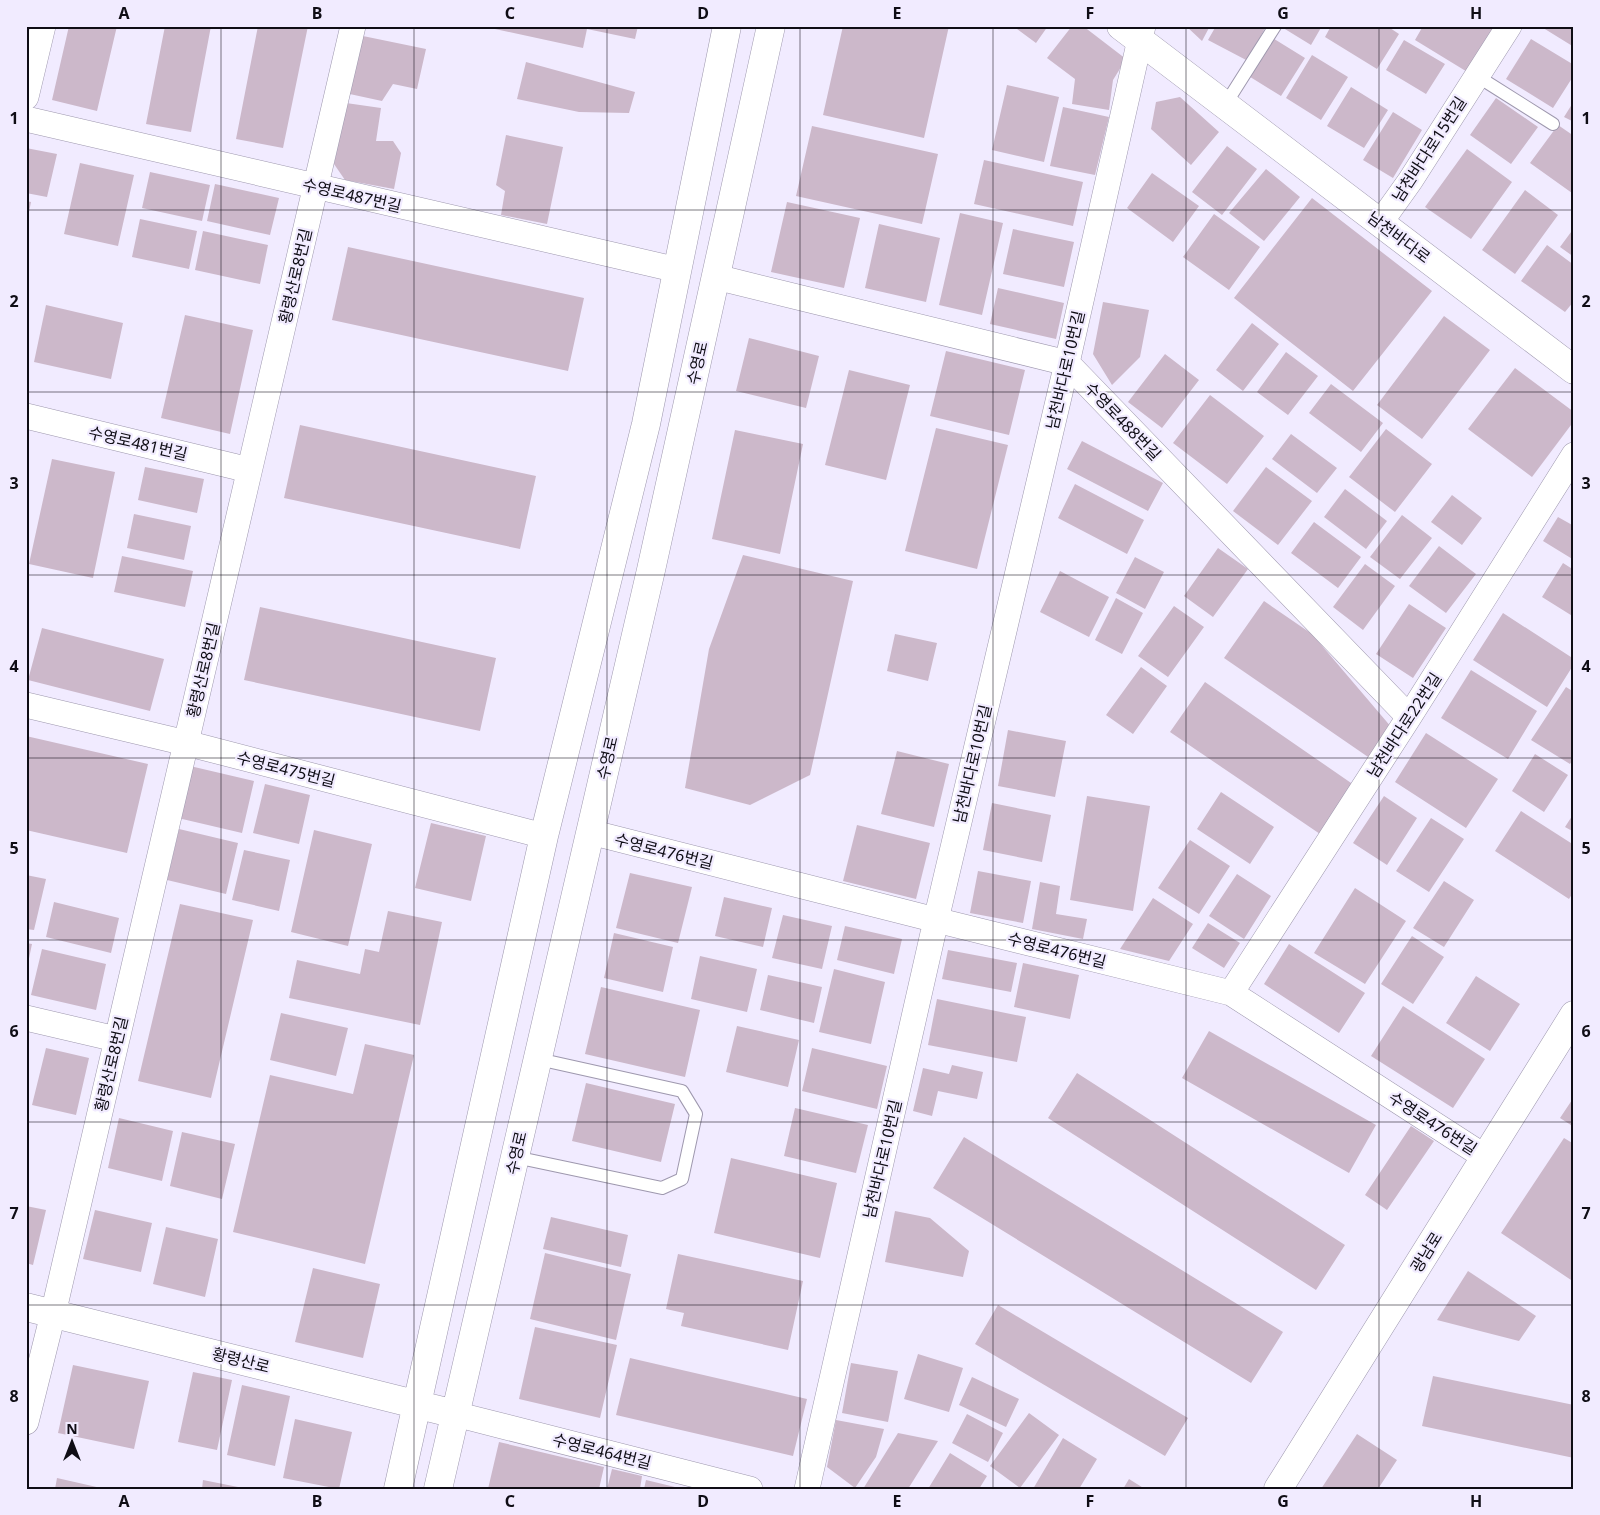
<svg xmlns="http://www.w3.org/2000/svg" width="1600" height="1515" font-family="'Noto Sans','Noto Sans KR',sans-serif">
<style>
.building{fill:#ccb8ca}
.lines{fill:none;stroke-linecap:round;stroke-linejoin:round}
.lane-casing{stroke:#9e98ae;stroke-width:14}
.street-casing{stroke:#9e98ae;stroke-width:26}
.secondary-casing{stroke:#9e98ae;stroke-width:29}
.lane{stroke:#fff;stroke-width:12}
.street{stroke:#fff;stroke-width:25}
.secondary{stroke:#fff;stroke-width:28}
.grid{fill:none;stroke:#0f0d15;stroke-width:1;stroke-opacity:0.55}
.labels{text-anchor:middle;stroke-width:4.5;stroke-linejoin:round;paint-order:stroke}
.street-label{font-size:16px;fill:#0f0d15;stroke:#f1ebff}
.neatline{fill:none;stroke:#0f0d15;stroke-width:2}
.grid-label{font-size:16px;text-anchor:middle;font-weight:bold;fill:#0f0d15}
</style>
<rect width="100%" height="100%" fill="#f1ebff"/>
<path class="building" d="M69,26h48l-20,85 -45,-11z
M165,26h46l-20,106 -45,-8z
M258,26h50l-25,122 -47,-9z
M481,26h157l-3,13 -48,-10 -4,19z
M843,26h106l-25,112 -101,-23z
M1013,26h35l-12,17z
M1072,26h11l43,33 -13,21 -4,30 -37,-6 3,-25 -28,-21z
M1186,26h24l-8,15z
M1216,26h50l-18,35 -40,-21z
M1280,26h42l-11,19z
M1331,26h56l12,8 -22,35 -52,-32z
M1423,26h75l-29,47 -54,-33z
M1540,26h34v21z
M358,35l68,14 -9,40 -24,-5 -11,17 -37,-8z
M1271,37l34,21 -24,38 -34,-21z
M1531,39l43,26v10l-21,33 -47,-29z
M1404,40l41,24 -19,30 -40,-24z
M1312,55l36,22 -27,43 -35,-22z
M526,62l109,30 -6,21 -50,-1 -62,-13z
M1007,85l52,12 -15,65 -52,-12z
M1351,87l37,23 -24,38 -37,-22z
M1180,97l39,35 -28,33 -40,-36 5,-27z
M1496,98l42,29 -27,37 -41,-29z
M1574,101v21l-10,-5z
M346,103l35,5 -5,33h17l8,12 -7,36 -49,-9 -11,-16z
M1063,107l46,10 -14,58 -45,-9z
M1393,112l29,18 -29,48 -30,-18z
M1558,125l16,11v54l-2,3 -42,-30z
M812,126l126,28 -16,70 -126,-28z
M506,135l57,12 -16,77 -46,-9 4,-24 -9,-6z
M1227,146l30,23 -35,46 -30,-23z
M26,148l31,6 -10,43 -21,-4z
M1467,149l45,33 -41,57 -46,-32z
M984,160l99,22 -10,44 -99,-22z
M80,163l54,12 -16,71 -54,-12z
M1266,169l34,28 -36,44 -35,-28z
M150,172l60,13 -8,36 -60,-13z
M1152,173l47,33 -26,36 -46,-34z
M215,184l64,14 -9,37 -63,-14z
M1525,190l33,25 -43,59 -33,-24z
M1312,198l120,93 -79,100 -119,-93z
M26,201l5,1 -4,20h-1z
M787,202l73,16 -16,70 -73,-16z
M960,213l43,10 -21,92 -43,-10z
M1214,214l46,33 -31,43 -46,-33z
M140,219l57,12 -8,38 -57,-12z
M879,224l61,14 -14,64 -61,-14z
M1574,228v29l-14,-10z
M1013,229l61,13 -10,45 -61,-13z
M203,231l65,14 -8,39 -65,-14z
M1547,245l27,20v36l-9,11 -44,-31z
M348,247l236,51 -16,73 -236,-51z
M998,288l66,15 -8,36 -66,-15z
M1103,302l46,8 -9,47 -28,28 -19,-31z
M46,305l77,18 -12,56 -77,-17z
M185,315l68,15 -23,104 -69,-16z
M1444,316l46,34 -68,89 -45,-34z
M1252,323l27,21 -36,47 -27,-21z
M749,338l70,18 -13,52 -70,-17z
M946,351l79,19 -16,65 -79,-19z
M1286,352l32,24 -30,39 -31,-23z
M1165,354l34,26 -37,48 -34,-26z
M1515,368l59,44v9l-42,56 -64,-48z
M849,370l61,15 -24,95 -61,-15z
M1331,384l52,39 -22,29 -52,-39z
M1210,395l54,41 -37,48 -54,-41z
M300,425l236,51 -16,73 -236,-51z
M936,428l72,17 -31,124 -72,-18z
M1386,429l46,35 -37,48 -46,-35z
M735,430l68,14 -23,110 -68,-15z
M1291,434l46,34 -20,25 -45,-34z
M1082,441l81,42 -15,28 -81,-42z
M52,459l63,13 -22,106 -64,-14z
M145,467l59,12 -7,34 -59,-13z
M1266,467l46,34 -34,44 -45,-34z
M1075,484l69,36 -17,34 -69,-36z
M1345,489l42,32 -21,28 -42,-32z
M1452,495l30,23 -20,27 -31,-23z
M134,514l57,12 -7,34 -57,-12z
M1402,515l30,23 -32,41 -30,-22z
M1558,517l16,9v34l-31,-19z
M1314,522l47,35 -23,31 -47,-35z
M1439,546l37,28 -30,39 -37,-27z
M1218,548l30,21 -35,48 -29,-21z
M743,555l110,26 -43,194 -60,30 -65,-17 24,-139z
M122,556l71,15 -8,36 -71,-15z
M1135,557l29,15 -19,37 -29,-16z
M1563,563l11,7v47l-32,-20z
M1365,564l30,22 -32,44 -30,-23z
M1060,571l49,26 -20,40 -49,-25z
M1116,598l27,15 -21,41 -27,-14z
M1264,601l48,33 80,94 -21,31 -147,-101z
M1409,604l37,24 -33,50 -37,-24z
M1174,606l30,21 -36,50 -30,-21z
M260,607l236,51 -16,73 -236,-51z
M1503,613l71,46v5l-27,43 -74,-47z
M42,628l122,31 -14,52 -122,-31z
M895,634l42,9 -9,38 -41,-10z
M1141,667l26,19 -34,48 -27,-19z
M1471,670l66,41 -29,48 -67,-41z
M1205,682l149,103 -34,49 -150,-102z
M1566,687l8,5v66l-4,6 -39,-24z
M1008,730l58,11 -11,56 -57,-11z
M1426,733l72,46 -32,49 -71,-46z
M26,736l122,28 -21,89 -101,-23z
M897,751l52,13 -15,63 -53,-13z
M1535,754l33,21 -24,37 -32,-21z
M190,766l64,15 -12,52 -64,-15z
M265,784l45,11 -11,49 -46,-11z
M1221,792l53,35 -24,37 -53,-35z
M1087,796l63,10 -17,105 -63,-11z
M1384,796l33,22 -30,47 -34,-22z
M992,803l59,12 -9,47 -59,-12z
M1521,811l53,34v46l-5,8 -74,-48z
M1574,813v19l-9,-5z
M1431,818l33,21 -35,53 -33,-21z
M431,823l55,13 -15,65 -56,-13z
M857,825l73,18 -14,56 -73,-18z
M179,829l59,14 -12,51 -59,-14z
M314,830l58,14 -24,102 -57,-14z
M1190,840l40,26 -31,48 -41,-26z
M244,850l46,10 -11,51 -47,-11z
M978,871l53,10 -8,42 -53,-10z
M630,873l62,14 -14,56 -62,-15z
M1237,874l34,22 -27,43 -35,-23z
M26,875l20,4 -12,51 -8,-1z
M1444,881l30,19 -30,47 -31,-19z
M1040,882l20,4 -4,28 31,5 -4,20 -51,-10z
M1355,888l51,33 -41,63 -51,-31z
M724,897l48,11 -9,39 -48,-11z
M1153,898l40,26 -24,37 -49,-12z
M54,902l65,16 -8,35 -65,-16z
M180,904l73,16 -42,178 -73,-17z
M388,911l54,11 -22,103 -131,-27 8,-38 63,14 5,-25 14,3z
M783,915l49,11 -10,43 -50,-11z
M1208,923l32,20 -16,25 -32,-20z
M845,926l57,13 -8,35 -57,-14z
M614,933l59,14 -10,45 -59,-14z
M1412,936l32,21 -31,47 -32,-20z
M26,943l6,1 -5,24h-1z
M1289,944l76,49 -26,40 -75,-49z
M42,949l64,15 -10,46 -65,-15z
M948,950l69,13 -6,29 -69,-13z
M700,956l57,13 -10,43 -56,-13z
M1023,963l56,12 -9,44 -56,-12z
M834,969l51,13 -14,62 -52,-12z
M768,975l54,12 -8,36 -54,-13z
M1476,976l44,28 -30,47 -44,-28z
M601,987l99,23 -15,67 -100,-23z
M937,999l89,18 -9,45 -89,-17z
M1403,1006l82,53 -32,49 -82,-52z
M281,1013l67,15 -12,48 -66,-16z
M737,1026l62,14 -11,47 -62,-15z
M1209,1031l167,94 -27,48 -167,-95z
M365,1044l49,11 -49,209 -132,-32 37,-157 83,19z
M46,1048l43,10 -13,57 -44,-10z
M812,1048l75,18 -10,43 -75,-18z
M952,1065l31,7 -6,27 -39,-8 -6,25 -19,-5 10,-43 26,6z
M1077,1073l268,172 -29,45 -268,-172z
M586,1083l89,21 -14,58 -89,-21z
M1574,1097v30l-14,-9z
M795,1108l73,17 -12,48 -72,-17z
M119,1118l54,13 -11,50 -54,-13z
M1411,1126l23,15 -47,69 -22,-15z
M182,1132l53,12 -13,55 -52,-13z
M964,1137l319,195 -32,51 -318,-195z
M1564,1138l10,6v138l-73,-49z
M731,1158l106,25 -17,75 -106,-25z
M26,1206l20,4 -13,55 -7,-2z
M95,1210l57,13 -11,49 -58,-13z
M895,1211l35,7 39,33 -6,26 -78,-15z
M551,1217l77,18 -7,32 -78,-18z
M166,1227l52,12 -13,58 -52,-13z
M545,1253l86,21 -15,66 -86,-21z
M678,1254l125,27 -15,69 -107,-24 3,-13 -18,-4z
M313,1268l67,16 -17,74 -68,-16z
M1468,1271l68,45 -17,25 -82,-21z
M998,1305l190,113 -23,38 -190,-112z
M535,1327l82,18 -17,73 -81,-19z
M918,1354l45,14 -14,44 -45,-13z
M630,1358l177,41 -14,57 -177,-41z
M851,1363l47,8 -10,51 -46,-9z
M73,1365l76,16 -15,68 -76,-16z
M193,1372l39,8 -15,70 -39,-8z
M1433,1376l141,29v53l-152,-32z
M972,1377l47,22 -13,28 -47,-22z
M242,1385l48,11 -15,70 -48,-11z
M1029,1413l30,22 -39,53 -30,-22z
M967,1414l36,19 -15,29 -36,-19z
M295,1419l57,13 -13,57 -56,-11z
M836,1420l48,9 -8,28 -21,31 -28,-21z
M898,1433l40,8 -30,48h-45z
M1357,1434l40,26 -19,29h-57z
M1063,1438l34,21 -18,30h-46z
M499,1442l105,25 -5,22h-111z
M950,1453l37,23 -8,13h-51z
M612,1469l30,7 -2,13h-33z
M57,1478l44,10v1h-46z
M1129,1479l16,10h-22z
M203,1480l40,8v1h-41z
M646,1480l29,7 -1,2h-30z"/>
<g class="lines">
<defs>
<path id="lane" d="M1477,76l76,48
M1225,105l50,-79
M515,1157l147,31 20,-9 14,-65 -14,-23 -144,-32"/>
<path id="street" d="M26,97l17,-71
M26,119l652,151
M1380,223l30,-42 99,-155
M716,277l351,86 342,354
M26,416l223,54
M26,705l160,38 358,93
M590,832l346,88 295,73 254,164
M1231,993l178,-276 165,-262
M26,1018l90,21
M455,1414l295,75
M26,1422l27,-108 300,-1288
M807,1489l129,-569 131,-557 76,-337"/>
<path id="secondary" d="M1121,26l453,344
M26,1307l429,107
M398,1489l146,-653 102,-412 81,-398
M438,1489l213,-919 120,-544
M1278,1489l296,-474"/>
</defs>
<use href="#lane" class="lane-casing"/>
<use href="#street" class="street-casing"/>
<use href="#secondary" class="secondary-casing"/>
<use href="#lane" class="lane"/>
<use href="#street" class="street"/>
<use href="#secondary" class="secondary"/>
</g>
<path class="grid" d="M221,26v1463M414,26v1463M607,26v1463M800,26v1463M993,26v1463M1186,26v1463M1379,26v1463M26,210h1548M26,392h1548M26,575h1548M26,758h1548M26,940h1548M26,1122h1548M26,1305h1548"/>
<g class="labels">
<g class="street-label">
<text transform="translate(1429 149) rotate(-57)" y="6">남천바다로15번길</text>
<text transform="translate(352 195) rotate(13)" y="6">수영로487번길</text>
<text transform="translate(1399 237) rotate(37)" y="6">남천바다로</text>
<text transform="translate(295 276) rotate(-77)" y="6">황령산로8번길</text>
<text transform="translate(697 363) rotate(-77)" y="6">수영로</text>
<text transform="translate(1065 370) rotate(-77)" y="6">남천바다로10번길</text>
<text transform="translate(1123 421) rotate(46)" y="6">수영로488번길</text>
<text transform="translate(138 443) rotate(13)" y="6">수영로481번길</text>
<text transform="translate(203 670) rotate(-77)" y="6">황령산로8번길</text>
<text transform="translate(1404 725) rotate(-57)" y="6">남천바다로22번길</text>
<text transform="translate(607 758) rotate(-77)" y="6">수영로</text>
<text transform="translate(972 764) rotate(-77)" y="6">남천바다로10번길</text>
<text transform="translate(286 769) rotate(14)" y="6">수영로475번길</text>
<text transform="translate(664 851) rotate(14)" y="6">수영로476번길</text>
<text transform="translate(1057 950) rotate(14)" y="6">수영로476번길</text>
<text transform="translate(111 1064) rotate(-77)" y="6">황령산로8번길</text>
<text transform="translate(1433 1123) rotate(33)" y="6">수영로476번길</text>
<text transform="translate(516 1153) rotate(-77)" y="6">수영로</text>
<text transform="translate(882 1159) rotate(-77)" y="6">남천바다로10번길</text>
<text transform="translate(1426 1252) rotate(-58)" y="6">광남로</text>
<text transform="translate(241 1360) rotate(14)" y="6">황령산로</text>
<text transform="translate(602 1451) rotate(14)" y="6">수영로464번길</text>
</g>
</g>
<rect width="1600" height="1515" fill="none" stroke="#f1ebff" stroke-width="55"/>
<g transform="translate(72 1442)" stroke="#f1ebff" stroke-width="4" paint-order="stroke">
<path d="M0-4L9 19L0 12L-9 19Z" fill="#0f0d15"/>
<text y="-8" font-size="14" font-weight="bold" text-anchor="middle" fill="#0f0d15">N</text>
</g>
<rect x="28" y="28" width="1544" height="1460" class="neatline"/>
<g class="grid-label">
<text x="124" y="19">A</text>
<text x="317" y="19">B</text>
<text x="510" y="19">C</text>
<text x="703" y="19">D</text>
<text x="897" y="19">E</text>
<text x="1090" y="19">F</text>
<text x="1283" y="19">G</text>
<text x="1476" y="19">H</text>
<text x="14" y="124">1</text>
<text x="1586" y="124">1</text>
<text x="14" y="307">2</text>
<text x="1586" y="307">2</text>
<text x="14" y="489">3</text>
<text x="1586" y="489">3</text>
<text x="14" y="672">4</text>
<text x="1586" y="672">4</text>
<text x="14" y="854">5</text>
<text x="1586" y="854">5</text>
<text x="14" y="1037">6</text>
<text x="1586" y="1037">6</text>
<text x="14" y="1219">7</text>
<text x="1586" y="1219">7</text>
<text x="14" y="1402">8</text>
<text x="1586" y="1402">8</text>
<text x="124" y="1507">A</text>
<text x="317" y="1507">B</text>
<text x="510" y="1507">C</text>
<text x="703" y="1507">D</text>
<text x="897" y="1507">E</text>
<text x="1090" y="1507">F</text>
<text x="1283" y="1507">G</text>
<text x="1476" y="1507">H</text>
</g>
</svg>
